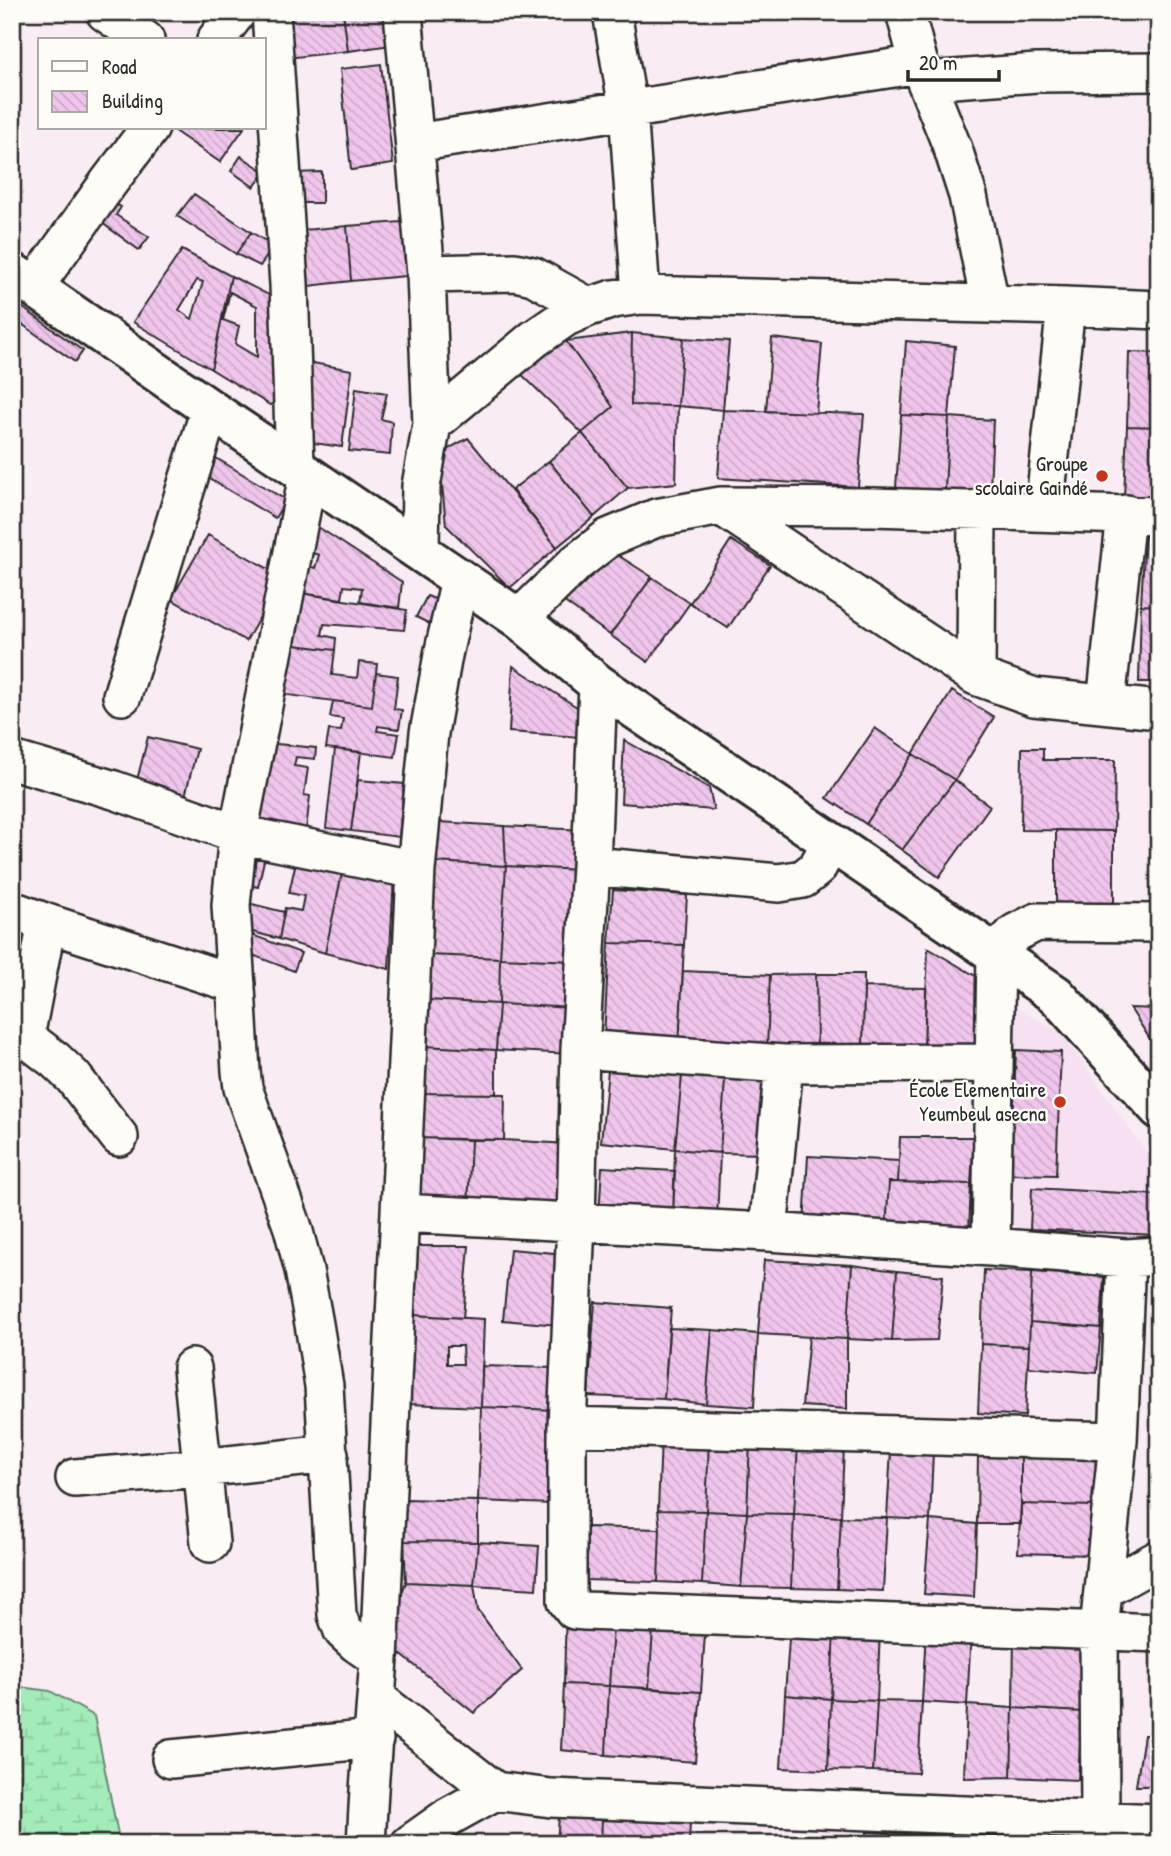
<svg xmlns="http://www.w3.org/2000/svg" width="1171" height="1856" font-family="'Patrick Hand',sans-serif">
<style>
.built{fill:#f6e0f2}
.wetland{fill:url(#wetland-marsh);stroke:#678b72;stroke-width:2}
.building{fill:url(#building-back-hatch);stroke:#2b2b2b;stroke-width:2;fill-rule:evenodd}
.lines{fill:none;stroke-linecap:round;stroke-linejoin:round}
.street-casing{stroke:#2b2b2b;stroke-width:42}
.secondary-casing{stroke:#2b2b2b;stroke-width:44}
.street{stroke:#fdfcf7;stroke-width:37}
.secondary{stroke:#fdfcf7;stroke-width:38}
.poi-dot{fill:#c8321e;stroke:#fdfcf7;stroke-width:2.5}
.labels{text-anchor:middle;stroke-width:5;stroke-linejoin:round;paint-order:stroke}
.poi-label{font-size:21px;fill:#2b2b2b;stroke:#fdfcf7;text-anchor:end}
</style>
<defs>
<pattern id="wetland-marsh" width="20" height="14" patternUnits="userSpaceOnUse" patternTransform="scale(1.75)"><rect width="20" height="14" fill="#a3ebb8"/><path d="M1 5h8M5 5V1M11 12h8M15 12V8" fill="none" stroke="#8cca9e"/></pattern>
<pattern id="building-back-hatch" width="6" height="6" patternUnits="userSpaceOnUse" patternTransform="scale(1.75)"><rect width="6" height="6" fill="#f0c5ec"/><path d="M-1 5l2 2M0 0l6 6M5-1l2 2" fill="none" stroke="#cea9cb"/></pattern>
</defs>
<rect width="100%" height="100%" fill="#f9ecf4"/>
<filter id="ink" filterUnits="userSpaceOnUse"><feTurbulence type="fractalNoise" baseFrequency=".0143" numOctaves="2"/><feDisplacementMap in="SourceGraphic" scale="14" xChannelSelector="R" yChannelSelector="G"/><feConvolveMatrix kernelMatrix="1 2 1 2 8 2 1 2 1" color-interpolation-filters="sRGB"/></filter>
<g filter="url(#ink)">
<path class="built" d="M1013,1006l48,27 98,137v70l-152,-6z"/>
<path class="wetland" d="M12,1686l38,5 44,25 26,128h-108z"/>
<path class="building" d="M284,12h59l5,39 -61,7z
M343,12h46l3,33 -44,6z
M381,64l12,100 -42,6 -11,-101z
M170,128h74l-24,34z
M241,156l24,16 -11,15 -23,-16z
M322,172v31h-30v-30z
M194,194l57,38 -15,22 -59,-38z
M107,200l14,7 -5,8 33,22 -10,13 -45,-33z
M402,222l4,54 -55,5 -4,-55z
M347,226l4,55 -51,6 -6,-56z
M251,232l23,14 -14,20 -24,-12z
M182,250l49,26 -20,93 -78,-47zM197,280l6,2 -11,37 -13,-9z
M231,276l50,25 1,97 -12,7 -59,-36zM230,292l27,14v51l-22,-13 4,-18 -16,-6z
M12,300l71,51 -8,11 -63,-45z
M632,333l-1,72 47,1 -2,77 -48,5 -46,-55 31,-26 -47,-66z
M632,333l51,5 -5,68 -47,-1z
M683,338l46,3 -6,69 -45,-4z
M772,338l50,6 -6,69 -50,-2z
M566,341l47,66 -31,26 -67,-65z
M906,341l49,5 -6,71 -48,-2z
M1129,352l30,1v74l-32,-1z
M307,362l45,8 -10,77 -35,-5z
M356,388l31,5 -6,26 11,3 -2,33 -41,-4z
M723,410l141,4 -6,73 -140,-9z
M901,415l48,2 -4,73 -49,-2z
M949,417l44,3 -3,71 -45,-1z
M1127,426l32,1v72h-35z
M582,433l46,55 -34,29 -45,-56z
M468,438l89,109 -47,41 -64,-63 -7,-71z
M216,458l70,42 -11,18 -70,-42z
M549,461l45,56 -37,30 -45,-57z
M315,525l87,57 -3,26 -39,-6 2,-14 -18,-2 -2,13 -48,-7 6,-29 15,5 4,-13 -14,-4z
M208,535l75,42 -37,64 -75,-42z
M1145,535l14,1v70l-18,-1z
M731,540l39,25 -42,63 -38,-25z
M616,554l36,23 -42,58 -51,-37z
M652,577l38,26 -42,59 -38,-27z
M294,592l113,18 -3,20 -80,-6 -2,11 14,3 -1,12 -49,-6z
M427,596l24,9 -9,25 -26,-13z
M1141,605l18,1v76h-20z
M286,644l49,6 -3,25 25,3 2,-16 18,2 -5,42 -92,-12z
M513,666l70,45 -3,26 -71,-5z
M376,673l22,3 -4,33 8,1 -3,19 -21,-3 -1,5 22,3 -4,23 -69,-9 3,-18 12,1 2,-12 -13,-2 3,-16 39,5z
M952,691l42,26 -39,63 -42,-26z
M875,728l38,26 -47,70 -39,-26z
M148,737l49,12 -13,51 -49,-12z
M624,740l85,48 5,22 -93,-7z
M267,743l49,5 -1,11 -19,-2 -2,9 14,2 -4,27 6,1 -4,34 -53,-5z
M1022,748h21v12h72l-1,71 -93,-1z
M335,749l26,3 -10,79 -25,-3z
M913,754l42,26 -53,70 -36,-26z
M358,780l46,4 -5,53 -48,-6z
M955,780l35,26 -51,71 -37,-27z
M439,822l65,4 2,40 -72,-4z
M504,826l80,4 -5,40 -73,-4z
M1056,830l58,1v77h-58z
M251,844l16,3 -9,40 -15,-3z
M297,857l46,12 -18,84 -46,-14 6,-31 16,3 3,-15 -15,-3z
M434,862l72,4 -6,92 -72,-3z
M506,866l73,4 -4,91 -75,-3z
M343,869l51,8 -5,92 -64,-16z
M613,890l74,5 -3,50 -75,-2z
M240,901l44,11 -5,27 -41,-11z
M244,932l57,21 -7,18 -57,-22z
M609,943l75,2 -5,101 -75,-8z
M928,948l51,30 -4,73 -51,-3z
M428,955l72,3 -1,46 -72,-4z
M500,958l75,3 -2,47 -74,-4z
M683,971l87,4 -3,74 -88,-3z
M816,974l1,77 -50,-2 3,-74z
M816,974h48l-1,74 -46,3z
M864,987l62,1 -2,60h-61z
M427,1000l72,4 -3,46 -72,-4z
M499,1004l74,4 -2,46 -75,-4z
M1130,1008l29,1v44z
M424,1046l72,4v44l-76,-1z
M1016,1050l45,2 -5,123 -45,-1z
M608,1070l74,6 -7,73 -74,-7z
M682,1076l43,3 -5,74 -45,-4z
M725,1079l45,3 -4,72 -46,-1z
M420,1093l85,1 -1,46 -84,-2z
M900,1137h74l-3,47 -73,-2z
M420,1138l51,2 -3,68 -51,-2z
M471,1140h33l64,4 -3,71 -97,-7z
M675,1149l45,4 -3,67 -44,-2z
M808,1156l91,5 -1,21h-9l-3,48 -82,-4z
M602,1167l73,4 -2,47 -74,-2z
M889,1182l82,2 -2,48 -83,-2z
M1032,1188l127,7 -2,40 -127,-6z
M412,1246h57l-6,72 -50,-3z
M510,1249l55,5 -7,71 -55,-5z
M764,1260l88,5 -5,74 -89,-5z
M852,1265l45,6 -5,70 -45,-2z
M984,1270l48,2 -3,74 -48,-2z
M897,1271l46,5 -6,64 -45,1z
M1032,1272l72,5 -3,51 -71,-6z
M595,1302l76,6 -7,91 -76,-3z
M413,1315l71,4 -3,88 -72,-3zM447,1346h15l1,18h-16z
M1030,1322l71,6 -4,45 -69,-6z
M669,1328l43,2 -6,74 -42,-5z
M712,1330l46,4 -4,73 -48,-3z
M809,1337l38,2v70l-45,-3z
M981,1344l48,2 -4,70 -47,-3z
M482,1366l74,2v42l-75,-3z
M481,1407l75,3 -4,94 -74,-3z
M661,1439l48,1 -3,71 -48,-1z
M709,1440l41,1 -3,72 -41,-2z
M750,1441l48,3 -4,70 -47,-1z
M798,1444l46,3 -3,70 -47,-3z
M891,1450l42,1 -3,69 -43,-2z
M978,1453h43v71h-44z
M1021,1453l75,3 -2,50 -73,-2z
M405,1499l73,2v41l-74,-1z
M1021,1504l73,2 -2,49 -74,-2z
M658,1510l48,1 -4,73 -44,-2 2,-53z
M706,1511l41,2 -6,74 -39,-3z
M747,1513l47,1 -3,74 -50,-1z
M794,1514l47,3 -4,72 -46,-1z
M841,1517l46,1 -4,73 -46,-2z
M930,1520l47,4 -3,73 -50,-3z
M587,1527l73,2 -2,53 -73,-2z
M404,1541l74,1 -4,43 -68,-3z
M478,1542l61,4 -3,43 -62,-4z
M406,1582l68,3 4,25 44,60 -48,43 -90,-72z
M566,1610l48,3 -5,73 -45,-2z
M614,1613l40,2 -5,73 -40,-2z
M654,1615l52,4 -5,73 -52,-4z
M790,1625l44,3 -3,71 -46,-4z
M834,1628l46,1 -3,72 -46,-2z
M926,1631l45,2 -4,72 -45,-3z
M1014,1635l70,1 -2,76 -69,-4z
M564,1684l45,2 -3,69 -45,-5z
M609,1686l92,6 -6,70 -89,-7z
M785,1695l46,4 -3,71 -47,-2z
M831,1699l46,2 -4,70 -45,-1z
M877,1701l45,1 -4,71 -45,-2z
M967,1705l46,3 -2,69 -47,1z
M1013,1708l69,4 -4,68 -67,-3z
M1144,1735h15v51h-23z
M559,1816l43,2 -1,26h-44z
M602,1818l88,4 -1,22h-88z
M867,1832l78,4v8h-79z
M977,1836l73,3 -1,5h-72z
M1050,1839l75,1v4h-76z"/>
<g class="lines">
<defs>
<path id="street" d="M105,12l40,28
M271,12l18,272 6,182
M403,12l23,262 6,150
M612,12l16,97 13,186
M905,12l14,52 34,85 15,47 22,107
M216,40l21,-28
M926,81l111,-8 122,-1
M415,143l504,-79
M426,274l89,-2 18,4 56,31
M34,287l75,-105 41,-54
M308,475l-70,359 -7,71 10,166 2,17 50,140 11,42 10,54 10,62 13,229 6,16 13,12 23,16
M721,506l255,170 58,21 125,13
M1044,511l22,-205
M420,551l1,-65 11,-62 102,-85 32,-22 23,-10 24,-8 28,-4 425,11 93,4
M519,619l57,-56 32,-25 48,-20 65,-12 152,1 286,9
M976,676l1,-167
M598,684l-7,182 -11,183 -4,174 -9,203v175l7,9 11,1 574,22
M122,696l88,-287
M1106,704l20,-190
M12,760l102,30 124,44 178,36
M591,866l188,17 24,-4 14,-11 14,-26
M12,910l35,13 189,61
M47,923l-22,114 30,23 18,17 46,60
M580,1049l204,15 210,-1
M400,1213l368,19 223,15 135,11 33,-2
M768,1232l16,-168
M991,1247l5,-294 19,-20 22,-11 122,1
M192,1368l18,175
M567,1426l551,15
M75,1478l126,-10 128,-14
M1103,1590l56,-31
M376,1698l119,93 56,7 608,25
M171,1759l203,-20
M1100,1821l-1,-191 19,-189 8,-183
M366,1844l3,-54 10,-131 37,-789 13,-137 14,-78 17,-76
M410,1844l38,-27 47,-26"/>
<path id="secondary" d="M12,272l198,137 309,210 79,65 458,311 103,114"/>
</defs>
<use href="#street" class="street-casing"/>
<use href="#secondary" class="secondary-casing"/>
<use href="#street" class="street"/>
<use href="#secondary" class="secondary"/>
</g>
</g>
<g class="poi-dot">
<circle cx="1102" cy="476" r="7"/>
<circle cx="1060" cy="1102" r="7"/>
</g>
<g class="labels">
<g class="poi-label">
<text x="1088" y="471">Groupe<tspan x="1088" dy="24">scolaire Gaindé</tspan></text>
<text x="1046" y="1097">École Elementaire<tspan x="1046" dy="24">Yeumbeul asecna</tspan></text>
</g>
</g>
<rect width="1171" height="1856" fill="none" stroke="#fdfcf7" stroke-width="42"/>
<rect x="21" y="21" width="1129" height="1814" fill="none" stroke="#2b2b2b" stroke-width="2.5" filter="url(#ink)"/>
<rect x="38" y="38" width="228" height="91" fill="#fdfcf7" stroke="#a9a8a5" stroke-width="2"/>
<rect x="52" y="61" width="35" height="10" fill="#fdfcf7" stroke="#a9a8a5" stroke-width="2"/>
<text x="102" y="74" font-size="21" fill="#2b2b2b">Road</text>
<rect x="52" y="91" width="35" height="21" fill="url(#building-back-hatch)" stroke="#a9a8a5" stroke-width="2"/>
<text x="102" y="108" font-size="21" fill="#2b2b2b">Building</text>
<path d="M908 70v10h91v-10" fill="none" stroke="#2b2b2b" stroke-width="3.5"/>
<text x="919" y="70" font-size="21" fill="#2b2b2b" stroke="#fdfcf7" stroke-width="5" paint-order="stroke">20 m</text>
</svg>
